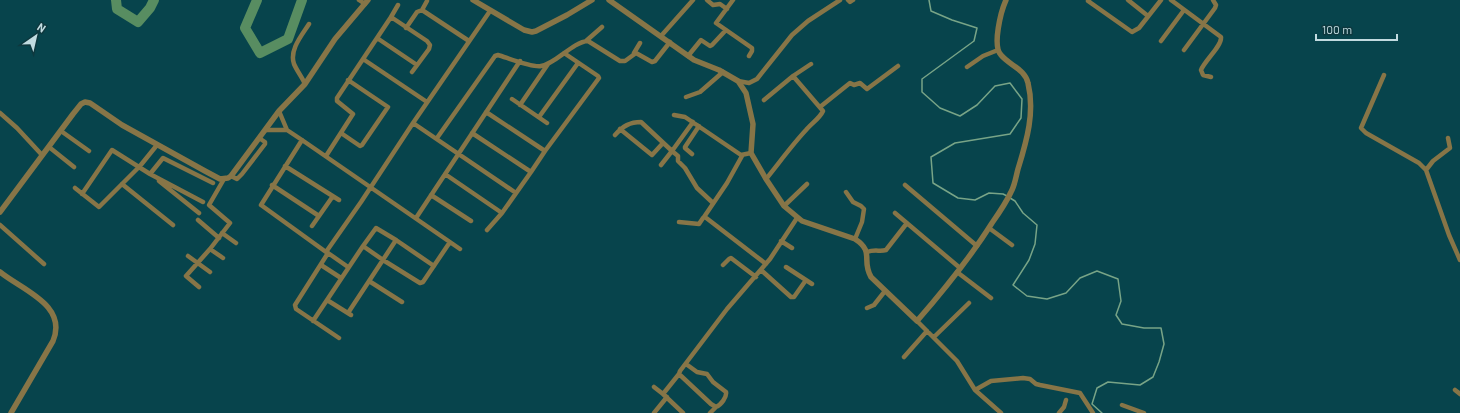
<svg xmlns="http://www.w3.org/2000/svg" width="1460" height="413" font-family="Barlow,sans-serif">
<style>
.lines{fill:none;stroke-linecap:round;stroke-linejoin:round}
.stream{stroke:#78a487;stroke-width:1.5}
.river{stroke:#588d61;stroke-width:10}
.minor{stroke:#877547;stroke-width:4.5}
.tertiary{stroke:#877547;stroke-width:5.5}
</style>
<rect width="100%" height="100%" fill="#07444c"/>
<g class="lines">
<path class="stream" d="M929,0l2,11 21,9 25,8 -3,13 -52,38v13l18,16 20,8 17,-11 18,-19 15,-3 12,16 -1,19 -11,16 -55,9 -24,14 2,26 25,15 17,2 14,-7 14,1 4,2
M1010,198l5,3 8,12 14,12 -2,19 -6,16 -16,25 14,11 20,3 19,-6 14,-15 17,-7 21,8 3,22 -5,14 6,9 22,4h17l3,16 -5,18 -6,15 -13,8 -32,-3 -11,6 -5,16 10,9"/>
<path class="river" d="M116,0l1,9 21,13 12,-14 4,-8
M257,0l-12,28 15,25 28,-14 14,-39"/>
<path class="minor" d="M359,0l6,4
M707,0l6,5 7,-1 7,5
M733,0l-17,23 36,25v3l-3,5
M848,0l2,2 3,-2
M1089,0l-1,1 44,31 7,-4 22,-28
M1128,0l20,16
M1171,0l50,37c1,9 -16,23 -20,33l2,5 8,2
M422,10l5,-9
M391,17l7,-12
M406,28l11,-16 5,-2 47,31
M661,36l32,-36
M377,38l40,27
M586,41l16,-14
M1161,41l23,-31
M1184,50l31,-42 1,-3 -3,-5
M634,53l6,-10
M688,56l13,-16 9,6 2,-1 14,-15
M363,59l64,43
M967,67l16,-11 15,-6
M1384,75l-23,53 5,5 53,30 7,7 23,65 11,25
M793,76l18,-12
M738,81l11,2 8,-4 35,-44 16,-14 32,-21
M305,84c-3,-7 -8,-13 -11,-20 -5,-14 8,-29 15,-40
M686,97l14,-5 23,-20
M512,99l35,24
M764,100l29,-24 30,35c-3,7 -12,13 -17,19 -14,15 -27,33 -40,49
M520,105l28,-41
M820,107l30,-24 4,2 6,-2 7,6 31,-23
M279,111l8,19
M0,113l17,15 25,27
M674,115l11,2 56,38 10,-2
M539,117l39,-54
M413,123l103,70
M620,129l32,26 11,-12
M266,130h21l15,10 158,109
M61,131l28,20
M341,133l19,13 2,-1 26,-38 -40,-27
M472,133l59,39 14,-21 -59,-39
M615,135c8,-9 15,-13 26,-13l31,29 21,-29
M437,138l58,-82 3,-1c10,3 35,13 43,11 15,-2 31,-24 47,-25l32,20h5l11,-8 16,9 3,-1 15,-19
M302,140l-41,65 65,47
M49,147l25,20
M545,151l54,-73 -1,-2 -34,-23
M692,154l-7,-6v-1l14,-21
M326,156l27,-42 -16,-13v-3l54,-81 36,24 3,4 -1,4 -17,23
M661,165l11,-14 6,5v5l7,7 12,20 16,15
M285,166l54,34
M1426,170l7,-9 17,-13 -2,-10
M445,174l57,39
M152,175l-2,-1 13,-16 50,25
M231,176l6,3 5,-5 23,-30v-2l-6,-4
M159,181l40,32
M122,184l51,41
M272,185l47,31
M905,185l72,61
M75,188l24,19 41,-41 17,-21
M846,192l7,10 8,4 3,3 -2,13 -7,17
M82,194l30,-44 38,24 53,28
M431,195l40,26
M784,206l23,-22
M895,213l65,55
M704,217l23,-34 15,-27
M416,218l104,-157
M198,220l21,18
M679,222l20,2 4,-6 2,-1 61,47
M0,225l44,39
M312,226l21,-30
M989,228l23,17
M487,230l15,-17 29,-41
M222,233l14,10
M396,240l38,26
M781,241l11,7
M210,249l13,9
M867,252c8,-3 13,0 19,-2l21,-27
M328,253l20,14
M188,256l22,16
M321,265l20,13
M723,265l6,-6 2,-1 25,19
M786,267l26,17
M761,270l30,27h3l12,-17
M957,272l34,26
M369,281l33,21
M199,287l-13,-11 24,-27 20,-26 -21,-18 15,-26
M327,300l24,15
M867,308l7,-3 11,-14
M348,313l48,-73 -20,-12 -13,18
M313,321l50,-75 20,14 37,23 3,-1 27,-40
M917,321l40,40 18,29 26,23
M934,337l35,-34
M339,338l-43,-29 -1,-4 33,-52 -2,-1 35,-50 52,-79 77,-112
M904,357l23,-26
M686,364l11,8 10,2 6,8 13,10c1,5 -5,13 -10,15l-5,-3 -32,-30 1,-3 47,-62 43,-50 27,-41
M679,374l-16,20 20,19
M654,387l9,7
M975,390l16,-9 32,-3 7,1 6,5 4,1 40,8 13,20
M1455,390l5,4
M1122,405l22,8
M654,413l13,-16
M710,413l6,-6
M1059,413l5,-6 2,-7"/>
<path class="tertiary" d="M473,0l51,30 8,2 4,-1 31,-16 25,-15
M609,0l85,60 25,10 19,11 8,12 7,31 -2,29 15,26 18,27 18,15 53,18c20,13 6,21 16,38l46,44c27,-31 53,-63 75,-98 7,-10 14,-20 19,-31 4,-7 5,-16 7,-23 9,-29 17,-57 10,-86 -3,-14 -19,-18 -27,-28 -9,-9 0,-44 5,-55
M0,212l73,-98 8,-10 4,-2 5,1 32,22 83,46 15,8 8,-1 3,-2 48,-65 26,-27 30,-45 33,-39
M0,272c22,18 68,33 53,69l-42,72"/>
</g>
<g transform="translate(36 36) rotate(34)" stroke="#0e383e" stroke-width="3" paint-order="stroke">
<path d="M0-3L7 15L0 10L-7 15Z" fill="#c1dbe0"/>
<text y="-6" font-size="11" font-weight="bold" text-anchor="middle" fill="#c1dbe0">N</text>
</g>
<path d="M1316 34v6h81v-6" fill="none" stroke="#c1dbe0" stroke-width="2"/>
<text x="1322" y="34" font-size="12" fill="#c1dbe0" stroke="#0e383e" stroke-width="3" paint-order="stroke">100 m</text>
</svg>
